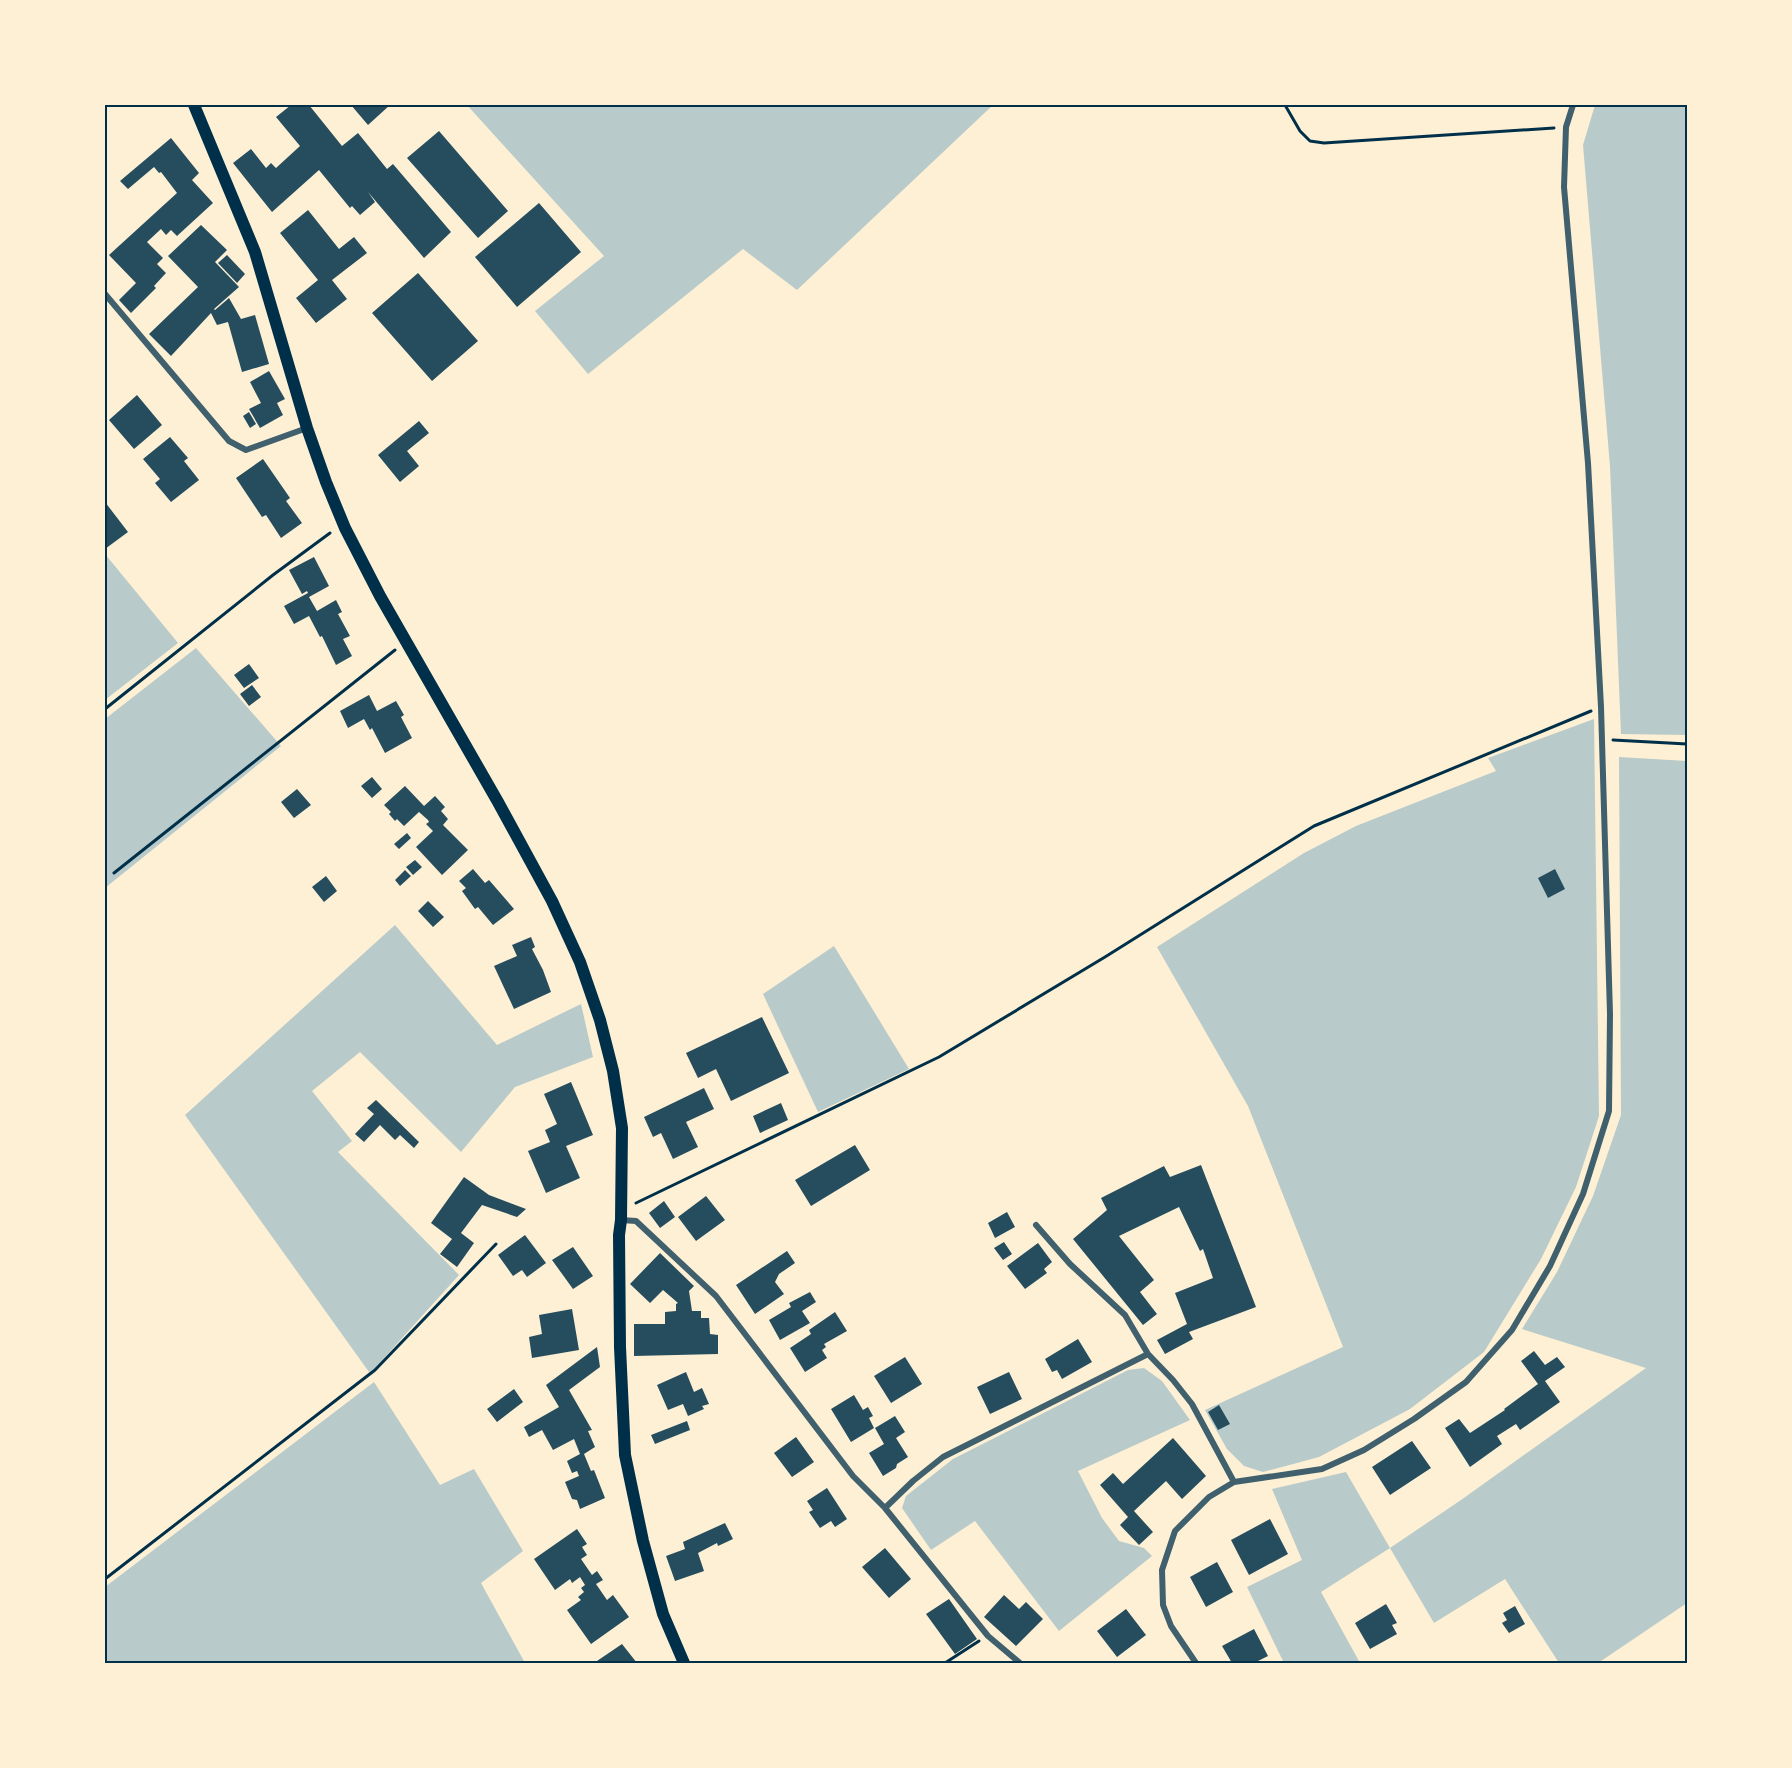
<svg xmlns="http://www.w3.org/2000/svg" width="1792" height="1768" font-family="'Roboto Condensed',sans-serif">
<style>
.green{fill:#b9caca}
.building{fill:#264d5e}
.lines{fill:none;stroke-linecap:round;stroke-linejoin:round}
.path{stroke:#003049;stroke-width:3}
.minor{stroke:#3f606c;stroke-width:6}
.secondary{stroke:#003049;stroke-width:12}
.neatline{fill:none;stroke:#003049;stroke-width:2}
</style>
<rect width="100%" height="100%" fill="#fdf0d5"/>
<path class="green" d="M467,105h526l-196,185 -54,-41 -155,125 -53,-63 69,-55z
M1595,105h92v630l-66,-1 -11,-268 -27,-321z
M105,554l73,89 -73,57z
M196,648l85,98 -176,142v-169z
M1594,719l5,397 -23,71 -35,72 -57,93 -74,57 -91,48 -56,15 -19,-6 -17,-17 -22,-39 138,-63 -95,-241 -91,-159 147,-94 52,-27 140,-55 -8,-13z
M1619,757l68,4v842l-89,60h-39l-54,-84 -71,44 -44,-75 -69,44 39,71h-76l-37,-76 55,-27 -30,-71 74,-17 44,76 71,-48 185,-132 -124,-39 35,-57 36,-76 28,-81z
M395,925l102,120 84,-41 12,53 -78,30 -54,65 -101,-100 -48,39 40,50 -14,11 121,123 -84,93 -6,4 -184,-257z
M834,946l75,123 -91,43 -55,-118z
M1144,1368l18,13 28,39 -112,51 24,47 17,23 25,7 8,8 -93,75 -84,-110 -44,29 -29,-42 4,-12 47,-37 175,-89z
M374,1382l66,103 34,-16 49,82 -42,32 44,80h-420v-76z"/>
<path class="building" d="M291,105h18l33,41 16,-13 29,36 6,-5 58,68 -27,26 -56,-66 7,10 -15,13 -8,-9 -2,2 -31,-38 -47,42 -39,-49 18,-14 15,19 5,-5 5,5 24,-22 -24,-29z
M351,105h39l-22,20z
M439,131l69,80 -30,27 -71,-80z
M171,138l28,35 -7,7 21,23 -36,33 -6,-6 -5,5 -5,-6 -14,13 16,16 -6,6 9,9 -12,13 2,2 -25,25 -12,-13 17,-17 -27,-28 68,-62 -16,-21 -2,1 -5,-6 -26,22 -8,-8z
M539,203l42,49 -64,55 -42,-50z
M308,210l31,39 15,-12 13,16 -35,27 15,19 -31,24 -20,-25 22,-18 -38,-47z
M201,225l26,25 -12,12 24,25 -25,22 1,1 14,-12 12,21 14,-4 14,49 -27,8 -14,-50 -11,3 -6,-12 -40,43 -22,-22 49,-47 -30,-31z
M227,255l18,19 -8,9 -19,-20z
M418,273l60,68 -46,40 -60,-68z
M269,371l16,28 -8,4 6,12 -23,13 -11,-19 12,-6 -11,-21z
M137,395l25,30 -28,24 -25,-29z
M249,412l7,12 -6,4 -7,-12z
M419,421l10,12 -22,18 12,15 -19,16 -22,-27z
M170,437l18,21 -4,3 15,19 -28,22 -16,-19 5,-4 -17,-20z
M263,459l27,39 -4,3 16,22 -21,15 -15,-23 -4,2 -26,-39z
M105,502l23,30 -23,17z
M314,557l15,29 -20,11 8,14 19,-11 6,12 -4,2 12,22 -7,3 9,17 -16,9 -14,-29 -2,1 -11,-21 -15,8 -10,-18 24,-13 -1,-2 -5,3 -13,-24z
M249,664l10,14 -15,10 -10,-13z
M252,685l9,12 -12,9 -9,-12z
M369,695l8,16 19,-10 8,14 -3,2 11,21 -27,15 -13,-25 -2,2 -6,-11 -16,9 -8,-17z
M372,777l10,12 -10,9 -11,-12z
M405,786l19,20 11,-10 10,11 -4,4 7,8 -5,6 25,25 -26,25 -26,-28 17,-16 -7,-7 3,-2 -1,-2 -9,-8 -15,14 -7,-7 -2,2 -6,-7 2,-2 -7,-7z
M297,789l14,16 -17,13 -13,-16z
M407,833l4,5 -12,11 -5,-5z
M415,860l7,7 -9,8 -7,-8z
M473,869l12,14 4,-3 25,29 -21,16 -15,-18 -3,2 -13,-18 4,-3 -7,-7z
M1555,869l10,20 -17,9 -10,-20z
M405,870l6,6 -11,10 -5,-6z
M326,876l11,15 -13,11 -12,-15z
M428,901l16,16 -11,10 -15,-16z
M531,937l4,10 -3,2 11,21 8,22 -37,17 -20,-43 23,-10 -5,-11z
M762,1017l27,56 -58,28 -15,-32 -18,9 -12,-25z
M571,1082l22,53 -27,11 14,32 -34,15 -18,-42 22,-9 -5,-12 12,-6 -13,-30z
M704,1088l10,21 -28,13 12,25 -25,12 -12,-26 -8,4 -9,-20z
M376,1100l43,42 -5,6 -14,-13 -5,5 -15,-15 -16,17 -9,-8 19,-20 -7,-6z
M781,1103l7,17 -28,13 -7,-17z
M855,1145l15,25 -59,36 -16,-26z
M1201,1165l55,142 -67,25 4,7 -28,15 -8,-14 30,-16 -12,-31 38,-15 -10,-29 -3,2 -21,-44 -60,29 35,44 -14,12 17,22 -14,11 -70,-86 34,-29 -6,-12 63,-32 6,11z
M464,1177l25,18 37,14 -9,8 -35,-12 -21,28 13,10 -17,24 -17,-13 12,-15 -21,-16z
M706,1196l19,24 -29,21 -18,-24z
M664,1201l11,16 -15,11 -11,-15z
M1007,1212l8,15 -20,11 -7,-15z
M525,1235l21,28 -19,14 -5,-7 -9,6 -15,-21z
M1004,1242l8,12 -9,6 -9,-12z
M1038,1243l14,19 -8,7 3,4 -22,16 -18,-23z
M573,1247l20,29 -20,13 -21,-29z
M787,1251l8,12 -16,11 -4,8 9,12 -29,20 -19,-29z
M660,1253l34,33 -5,5 3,20h9v7h8l1,16 8,1v19l-84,2v-32h31v-12l11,-1v-7l2,-1 -15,-13 -13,13 -20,-19z
M810,1292l6,10 -14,9 8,12 -30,17 -11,-20 22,-13 -2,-4z
M572,1309l7,41 -47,8 -3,-21 13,-3 -3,-19z
M835,1312l12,19 -23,13 2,3 -4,3 5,8 -22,14 -15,-24 21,-14 -2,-4z
M1078,1339l14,23 -30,17 -5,-9 -5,2 -7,-13z
M597,1347l3,20 -31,23 23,40 -4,1 7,16 -11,7 7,17 3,-1 11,28 -25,11 -3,-9 -5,-1 -7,-17 14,-6 -2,-5 -5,2 -5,-12 13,-7 -6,-15 -21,11 -11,-20 -13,7 -5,-10 35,-20 -13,-22z
M1534,1351l11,14 12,-8 8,10 -20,14 15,21 -40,28 -4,-6 -19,12 5,8 -32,23 -25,-39 14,-9 11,14 35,-23 -1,-1 34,-25 -17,-23z
M905,1357l17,27 -31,19 -17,-27z
M686,1372l8,20 8,-4 7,16 -7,2 2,3 -16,7 -5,-12 -15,6 -11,-25z
M1009,1372l13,27 -32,15 -13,-27z
M514,1389l9,13 -26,20 -10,-13z
M854,1395l9,15 5,-3 5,9 -4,2 5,10 -23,14 -20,-33z
M1219,1405l11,19 -12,6 -10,-18z
M895,1416l10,16 -9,6 12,19 -11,7 -1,4 -13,8 -14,-23 15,-9 -9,-16z
M687,1421l3,9 -35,14 -4,-9z
M796,1437l18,25 -22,15 -18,-24z
M1173,1438l33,38 -24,23 -16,-18 -32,30 19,21 -14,13 -19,-20 8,-8 -28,-32 13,-12 10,11z
M1412,1441l19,27 -41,27 -18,-28z
M827,1488l20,31 -12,8 -4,-6 -11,7 -11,-16 4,-2 -6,-9z
M1270,1519l18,35 -39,21 -18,-35z
M725,1523l8,16 -15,7 -1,-3 -19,10 6,18 -29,10 -9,-25 19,-7 -2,-7z
M577,1529l10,15 -5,3 5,8 -6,4 11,16 5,-4 6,9 -7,4 11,16 6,-5 16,22 -38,27 -24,-34 14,-10 -3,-3 6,-5 -3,-4 4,-3 -5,-8 -8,6 -2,-4 -15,11 -21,-31z
M885,1548l26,31 -22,19 -27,-31z
M1217,1562l16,30 -27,15 -16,-30z
M1004,1595l15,14 7,-7 17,17 -27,27 -32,-29z
M949,1599l28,40 -22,15 -29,-40z
M1386,1604l11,19 -5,2 5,9 -27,15 -15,-26z
M1515,1606l10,18 -16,9 -7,-10 5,-3 -4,-7z
M1126,1609l20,26 -29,22 -20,-26z
M1254,1629l14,27 -14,7h-22l-10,-17z
M622,1644l15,19h-43z"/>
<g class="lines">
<path class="path" d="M1285,105l15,26 10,10 14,2 230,-15
M105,709l168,-134 57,-42
M1613,740l74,4
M114,873l281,-223
M636,1203l303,-146 166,-100 209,-131 277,-115
M105,1579l270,-209 121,-126
M945,1663l34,-22"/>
<path class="minor" d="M105,294l124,147 17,9 61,-22
M621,1220l15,1 80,75 137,180 32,32 103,128 32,27
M1036,1225l34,39 55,51 23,39
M885,1508l28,-27 30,-24 205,-103 25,26 19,24 42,78
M1196,1663l-25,-37 -8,-21 -1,-35 13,-39 34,-34 25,-15 88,-13 42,-19 50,-31 52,-37 46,-52 38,-64 33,-72 26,-83 1,-97 -9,-307 -13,-244 -24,-276 2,-60 7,-22"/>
<path class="secondary" d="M194,105l61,147 52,176 19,54 19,46 35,68 118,206 54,99 28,61 20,58 13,51 9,57 -1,92 -2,15 1,112 5,108 18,86 20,73 21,49"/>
</g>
<rect width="1792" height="1768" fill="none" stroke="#fdf0d5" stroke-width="213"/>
<rect x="106" y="106" width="1580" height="1556" class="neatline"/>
</svg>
